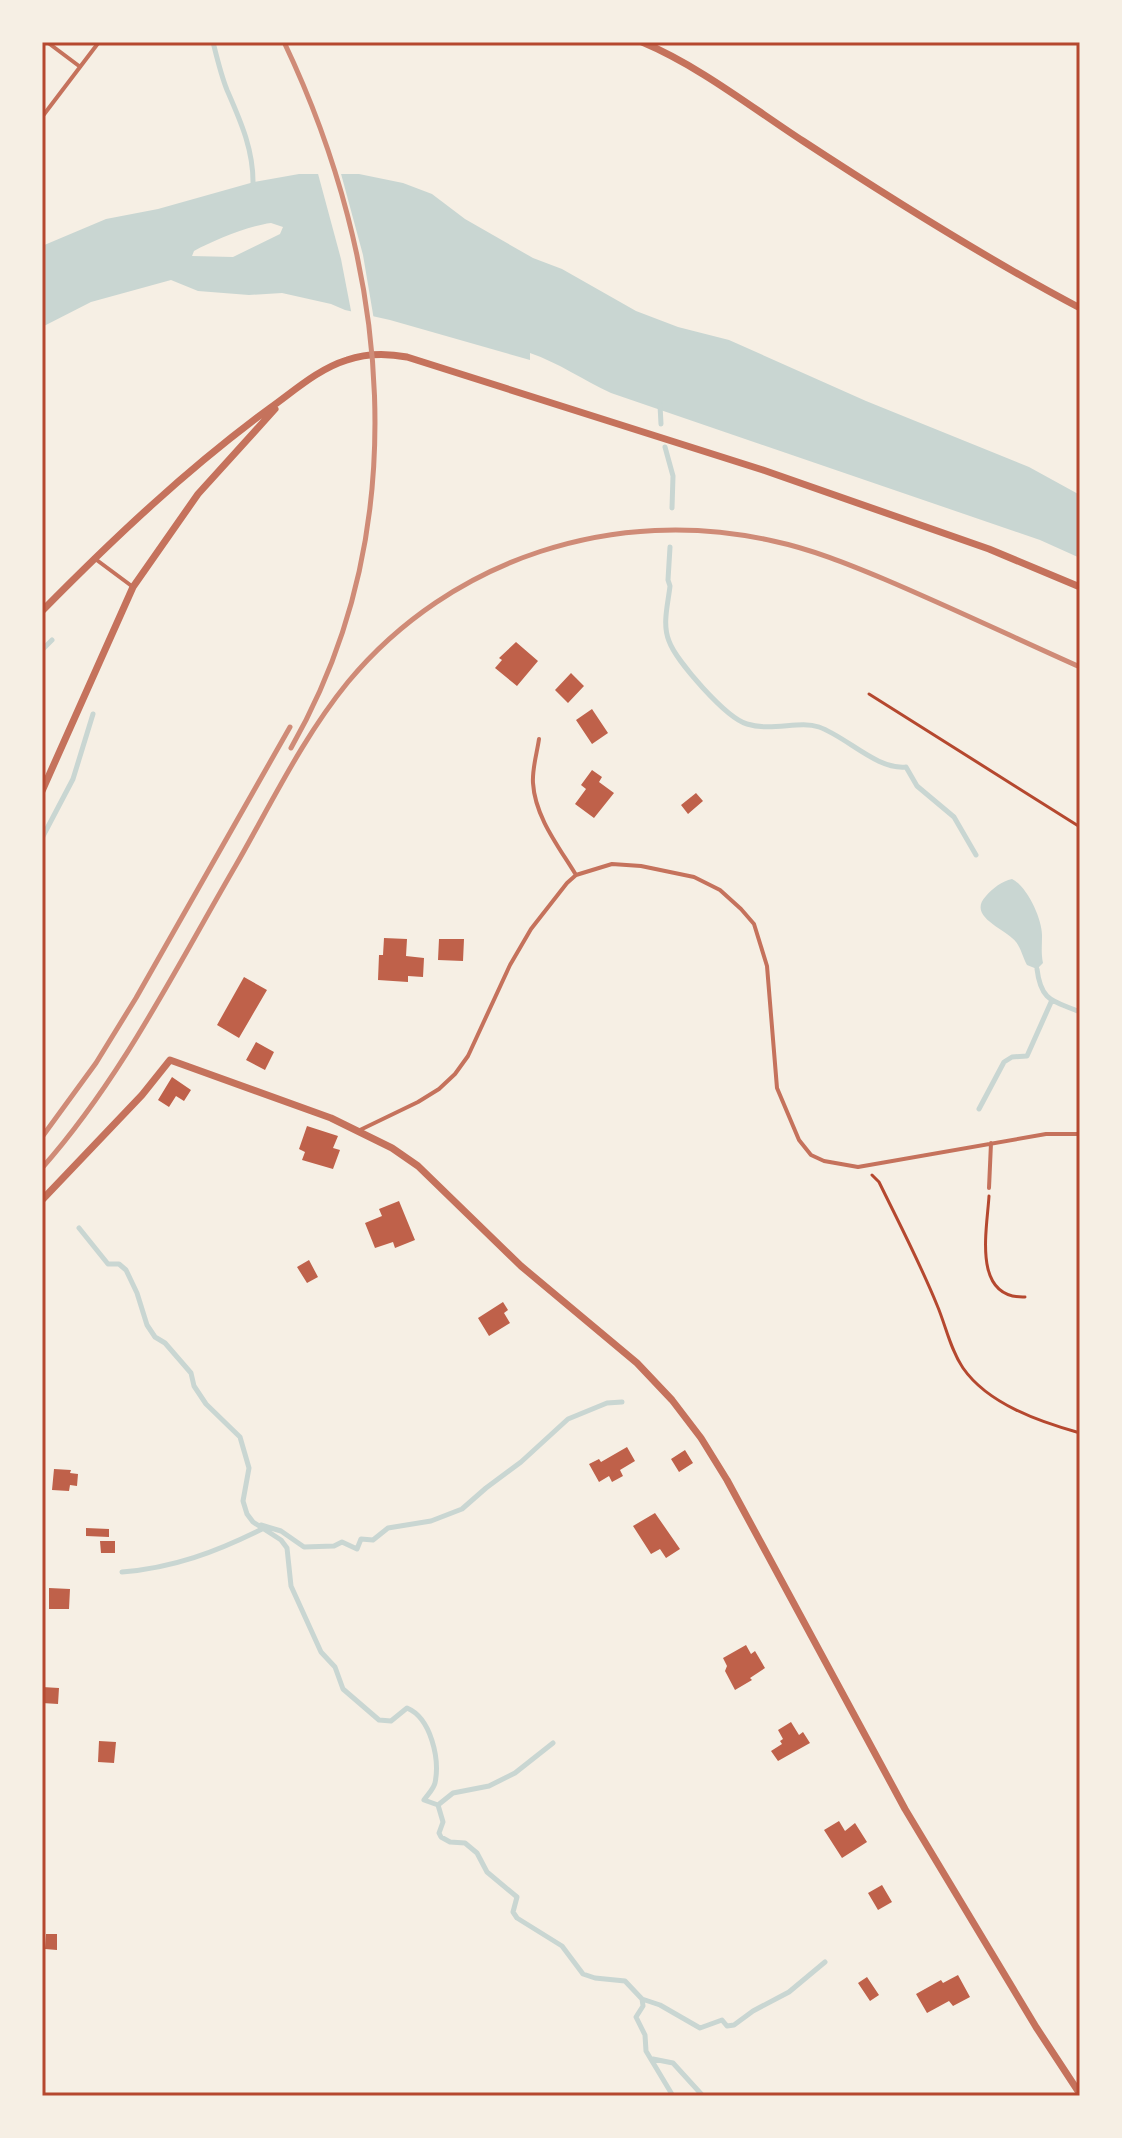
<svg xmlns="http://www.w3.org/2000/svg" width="1122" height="2138" font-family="'PT Sans Narrow',sans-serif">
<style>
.water{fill:#c9d6d2;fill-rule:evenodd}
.pier{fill:#f6efe4}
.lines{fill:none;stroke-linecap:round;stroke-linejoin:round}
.stream{stroke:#c9d6d2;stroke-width:5}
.building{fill:#bf614a}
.path{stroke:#b5482f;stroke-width:3}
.service{stroke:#c5725c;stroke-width:4}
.minor{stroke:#c5725c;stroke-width:7}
.rail{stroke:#cf8b77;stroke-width:5}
.neatline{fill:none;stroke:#b5482f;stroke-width:3}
</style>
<rect width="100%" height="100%" fill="#f6efe4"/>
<path class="water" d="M299,174h60l44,9 29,11 33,25 68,39 29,11 74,42 42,16 51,13 137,61 163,66 51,28v63l-40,-18 -429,-147c-28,-13 -52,-30 -81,-40v7l-140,-40 -45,-10 -14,-6 -49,-11 -33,2 -51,-4 -27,-11 -80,22 -49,25v-81l64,-27 52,-10 96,-27zM271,223l12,4 -3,7 -47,23 -41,-1 2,-5c20,-11 54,-25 77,-28z
M1012,879c15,7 31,41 30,58 0,9 -1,16 1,26l-6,6 -10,-4c-4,-7 -6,-17 -11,-23 -9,-13 -50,-25 -30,-46 7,-8 16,-15 26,-17z"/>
<path class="pier" d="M317,170h23l23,85 11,65 -22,-4 -11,-57z"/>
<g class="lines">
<path class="stream" d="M213,42c4,16 8,33 14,48 14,32 27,61 26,96
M660,405l1,19
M665,447l8,29 -1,32
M670,547l-2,33 2,6c-2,18 -8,38 -1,55 7,20 57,77 78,83 26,8 52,-4 72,3 28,10 58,43 87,40l11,19 37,31 22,38
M42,650l10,-10
M42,838l31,-59 20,-65
M1037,969c4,34 18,32 43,43
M979,1109l25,-47 8,-5 15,-1 25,-56
M79,1228l29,36h11l7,6 11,23 10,32 8,12 10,6 26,30 3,13 12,18 34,33 9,31 -6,33 4,13 6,8 28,18 6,8 4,38 30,66 14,15 8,22 36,31 12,1 16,-13c24,10 33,51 28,75 -2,7 -7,11 -11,17l14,5
M261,1525l20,6 23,16 30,-1 8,-4 15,7 4,-10 12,1 15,-12 43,-7 31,-12 24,-21 35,-26 47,-43 39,-16 15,-1
M122,1572c51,-4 94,-20 140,-43
M438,1805l5,17 -4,11 2,4 9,5 15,1 12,10 10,19 30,25 -4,15 4,6 45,28 21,28 12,4 30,3 17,18 18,6 40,23 22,-8 5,6 7,-1 19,-14 36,-19 36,-30
M438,1805l15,-12 36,-7 26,-13 38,-30
M642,1999l1,7 -7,11 9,18 1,16 27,45
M653,2059l20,4 30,33"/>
</g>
<path class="building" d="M516,642l22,19 -21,25 -22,-18 7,-8 -3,-2z
M571,673l13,13 -16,17 -13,-13z
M592,709l16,24 -16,11 -16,-24z
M592,770l10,7 -3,5 15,11 -20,25 -19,-14 11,-15 -5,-4z
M696,793l7,8 -15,13 -7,-9z
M384,938l23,1 -1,17 18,2 -1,19 -15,-1v6l-30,-2 1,-25h4z
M439,939h25l-1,22 -25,-1z
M244,977l23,13 -28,48 -22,-13z
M256,1042l18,10 -9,18 -19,-10z
M172,1077l19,13 -7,11 -8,-5 -7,11 -11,-7z
M307,1126l31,10 -5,12 7,2 -7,19 -31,-9 3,-8 -6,-3z
M399,1201l16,39 -20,8 -2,-6 -18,6 -10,-25 17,-7 -3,-7z
M309,1260l9,17 -11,6 -10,-16z
M503,1302l5,8 -4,3 6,10 -21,13 -11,-18z
M627,1447l8,14 -15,9 3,6 -11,6 -3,-6 -10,6 -10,-18 10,-5 2,3z
M685,1450l8,13 -14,9 -8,-13z
M54,1469l17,1 -1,3 8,1 -1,12 -7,-1 -1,6 -17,-1z
M655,1513l25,36 -14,9 -6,-9 -9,5 -18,-28z
M86,1528l23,1v8l-23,-1z
M100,1541h15v12h-14z
M49,1588l21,1 -1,20h-20z
M746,1645l5,9 4,-3 10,17 -15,10 2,2 -17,10 -10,-19 2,-5 -4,-8z
M42,1687l17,1 -1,16 -16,-1z
M791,1722l8,13 4,-3 7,11 -32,18 -7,-10 11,-7 -2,-3 3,-2 -5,-9z
M99,1741l17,1 -2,21 -16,-1z
M839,1821l6,10 10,-8 12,19 -25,16 -18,-28z
M882,1885l10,17 -14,8 -10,-17z
M46,1934h11v16l-12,-1z
M958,1975l12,22 -17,9 -4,-5 -22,12 -11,-19 25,-14 2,3z
M867,1977l12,18 -9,6 -12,-18z"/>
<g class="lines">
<path class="path" d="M869,694l211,133
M872,1175l7,7c20,41 41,81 58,123 9,21 13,44 26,63 25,36 77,54 117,65
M989,1196c-2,34 -17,103 36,101"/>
<path class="service" d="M47,42l32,24
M42,117l57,-75
M94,558l39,29
M539,739c-2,14 -7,30 -6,44 2,34 26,64 43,92
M360,1130l58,-28 21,-13 16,-15 13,-18 42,-91 21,-36 36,-46 9,-8 36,-11 29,2 53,11 26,13 21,19 13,15 13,42 10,122 22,52 12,15 13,6 34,6 188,-33h34
M989,1188l2,-45"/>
<path class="minor" d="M642,42c57,24 109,65 161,99 90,59 182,117 277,167
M42,611c72,-73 145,-142 228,-203 24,-17 48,-39 77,-48 20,-7 39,-7 60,-3l356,113 226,79 91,38
M42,791l91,-204 65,-93 77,-85
M42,1200l100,-105 28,-35 161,58 61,30 26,18 103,100 116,97 35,37 29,38 26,42 178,329 131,218 44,67"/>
<path class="rail" d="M284,42c106,223 133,485 7,706
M42,1137l54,-74 40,-65 154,-271
M42,1168c79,-89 134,-200 194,-303 35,-61 67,-128 112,-183 103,-124 268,-177 425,-141 38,8 75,23 111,38 66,28 131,59 196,88"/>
</g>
<rect width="1122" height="2138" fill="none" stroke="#f6efe4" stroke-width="88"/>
<rect x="44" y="44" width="1034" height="2050" class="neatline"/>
</svg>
